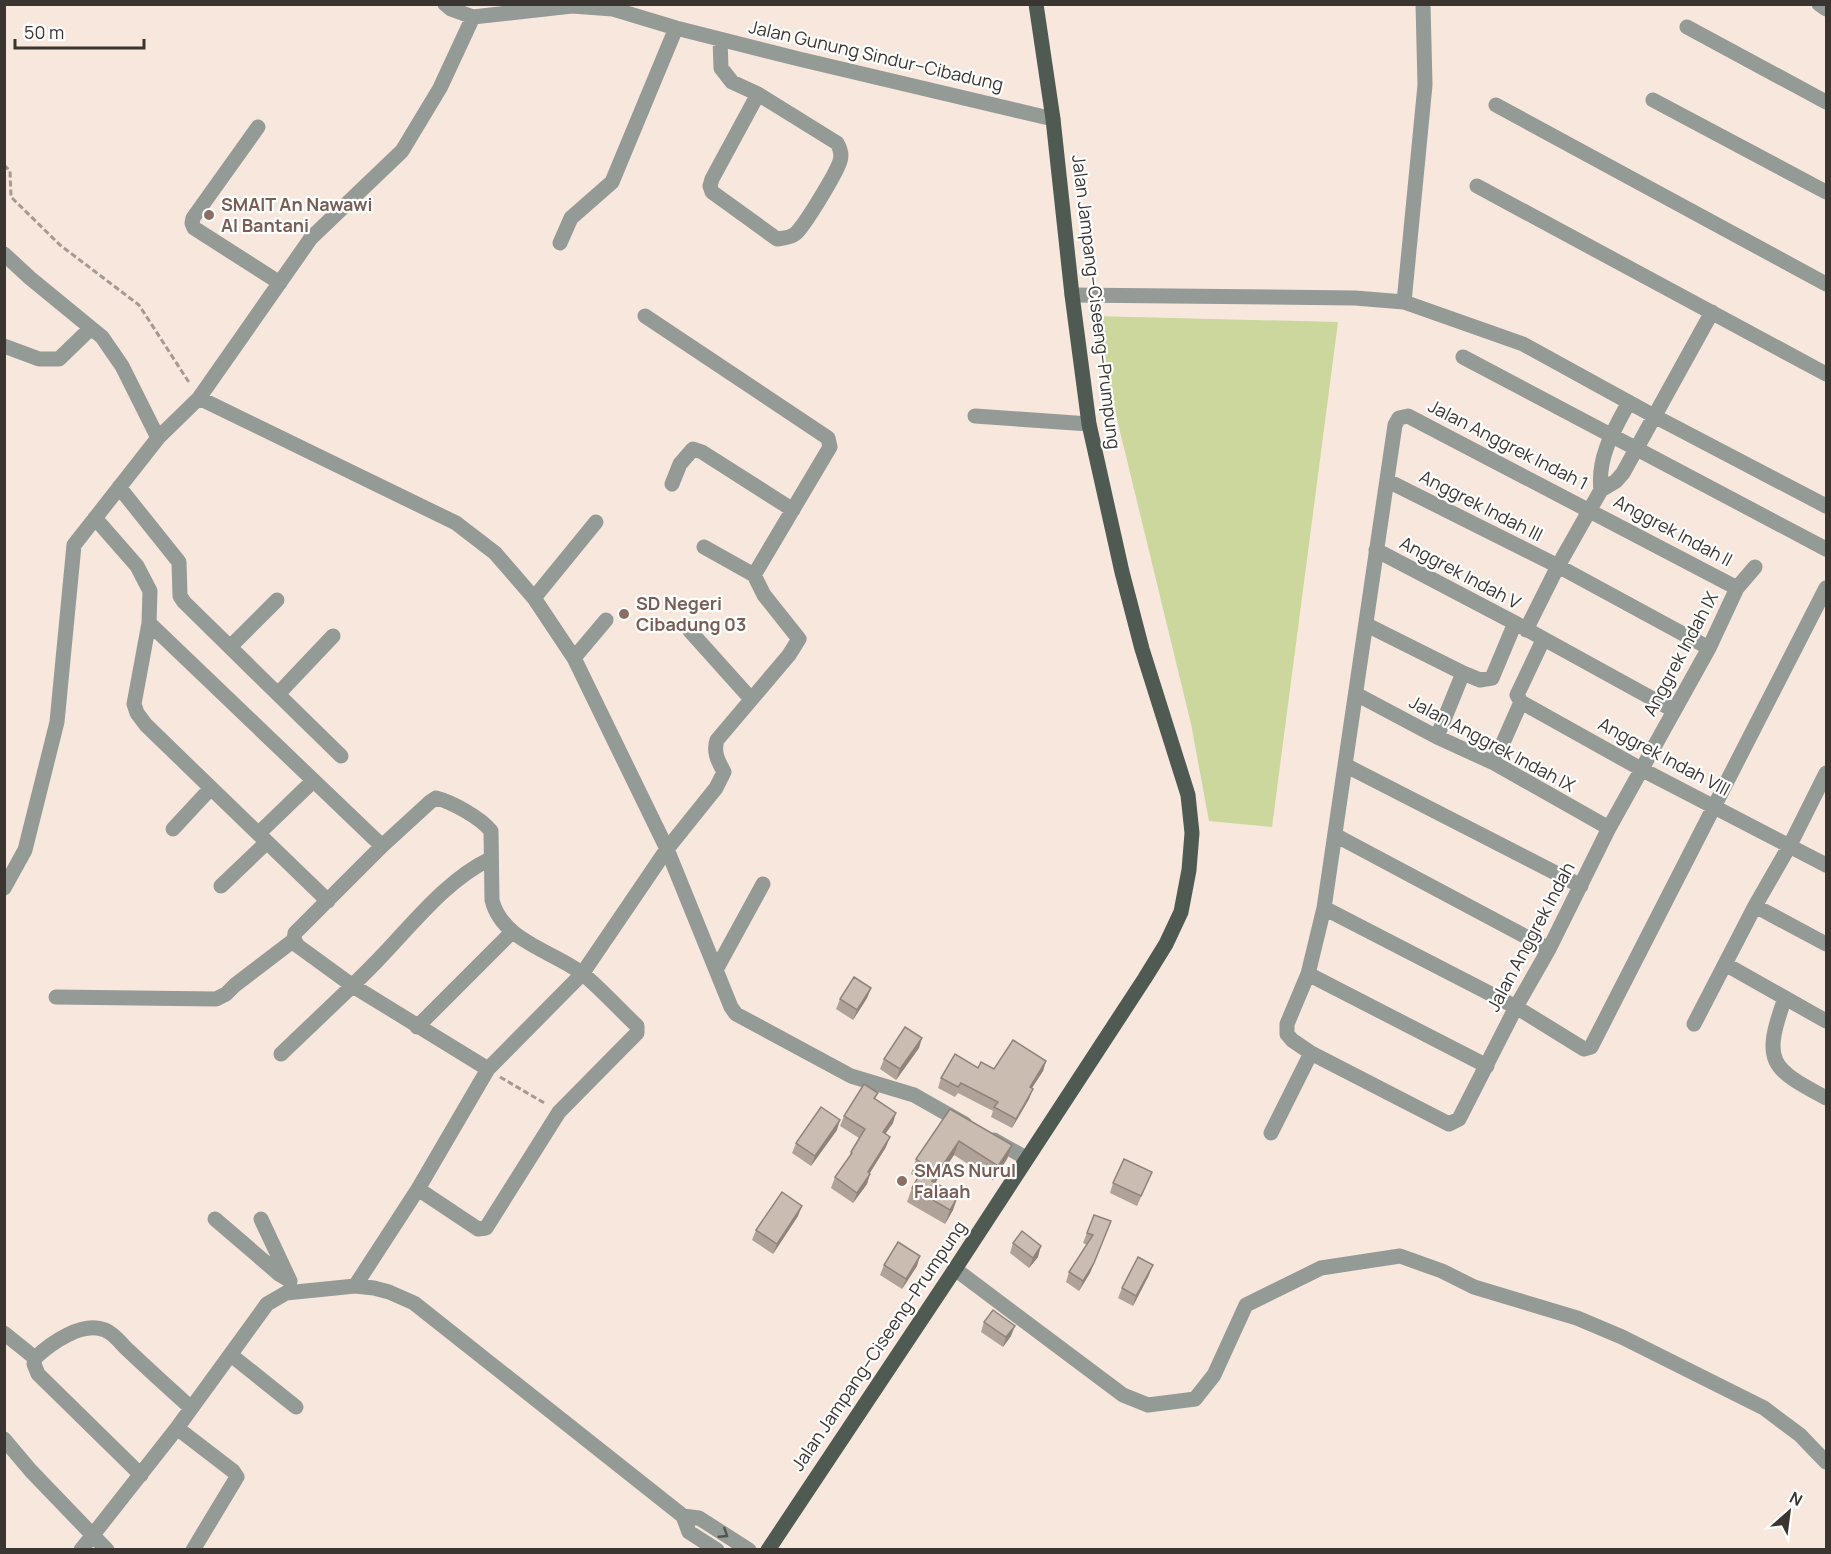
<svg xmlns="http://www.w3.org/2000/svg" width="1831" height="1554" font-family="Manrope,sans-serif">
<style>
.green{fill:#cbd79d}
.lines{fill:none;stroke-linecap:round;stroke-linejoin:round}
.path{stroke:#a59a92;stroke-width:3;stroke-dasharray:6 3;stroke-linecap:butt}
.minor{stroke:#949a96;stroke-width:15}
.major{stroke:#4e5a52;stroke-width:15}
.wall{fill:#afa298}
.shaded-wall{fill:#8e847c}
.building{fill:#cbbcb1;stroke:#8e847c;stroke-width:1.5}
.oneway{stroke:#56534f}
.education-dot{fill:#8d6e63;stroke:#fff;stroke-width:2}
.labels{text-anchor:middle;stroke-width:4.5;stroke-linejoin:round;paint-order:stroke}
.street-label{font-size:18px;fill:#3b3531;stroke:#fff}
.education-label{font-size:18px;font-weight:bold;fill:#785e54;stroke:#fff;text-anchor:start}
</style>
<rect width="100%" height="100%" fill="#f7e7dc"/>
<path class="green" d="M1092,316l246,6 -66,505 -63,-6 -18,-97z"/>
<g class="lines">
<path class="path" d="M4,165l6,6 1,26 49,48 79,60 51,79
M500,1077l46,27"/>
<path class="minor" d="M445,4l6,5 22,8 99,-11 41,3 63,19 123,31 254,60
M1819,4l7,5
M473,17l-33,71 -38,63 -91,87 -112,160 257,125 39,30 39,45 40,60 93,191 64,158 5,7 115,62 63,19 51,29
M1687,27l139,75
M720,39l1,29 11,14 26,12 -46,85 -2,7 2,6 65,47c6,-1 13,-1 18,-5 9,-7 42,-62 45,-73 2,-6 0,-13 -3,-18l-79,-49
M1653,100l173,92
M1496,105l330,179
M258,127l-65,91 -1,5 2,5 86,55
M1477,186l349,188
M560,243l11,-25 41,-36 64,-154
M4,254l26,24 72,59 20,29 36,72
M1072,295l283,3 49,4 119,42 131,72 172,90
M1404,302l21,-217 -2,-81
M4,346l35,13h20l32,-31
M1463,357l363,192
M975,416l114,8
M1388,481l170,85 151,82
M672,484l8,-20 13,-15 9,3 91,58
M119,487l60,75 1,34 4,6 157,154
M1601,490c-4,-33 13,-60 28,-88
M95,518l42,48 13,25 -1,32
M704,547l50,28
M1376,550l139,73 158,87
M1737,588l-329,-172 -9,2 -4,7 -71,483 -16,66 -21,50v10l5,6 19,13 138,71 10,-5 57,-112 33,-58 60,-121 100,-180 28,-60 18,-21
M534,598l62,-76
M1367,625l96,48
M1526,630l32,-64 43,-76 15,-9 7,-8 89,-161
M690,631l61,68
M230,647l47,-47
M574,658l32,-38
M278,694l55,-58
M1356,694l81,43 57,26 115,65
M1521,702l120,67 185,96
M1437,737l26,-64 17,7 12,-2 23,-55
M1494,763l27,-61 -4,-7 26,-55
M1345,765l236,121
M211,788l-65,-63 -9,-12 -3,-9 15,-81 233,223
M173,829l38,-41 117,113
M259,833l54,-52
M1335,835l214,114
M221,886l46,-44
M4,888l21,-38 32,-128 17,-177 84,-107 41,-40
M1755,906l71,38
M1324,908l192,99 68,42 7,-2 235,-459
M1725,964l101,57
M716,970l47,-86
M1308,974l179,92
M56,997l160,2 10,-5 9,-9 59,-45
M1785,998c-23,64 -15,70 41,100
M1694,1024l61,-118 35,-61 36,-72
M417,1027l95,-95
M281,1054c32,-31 65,-61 96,-93 34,-35 69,-81 113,-102
M1271,1133l40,-80
M994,1140l32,18
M418,1189l60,40 8,-1 73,-116 78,-79v-7c-18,-17 -35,-36 -54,-52 -30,-23 -81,-33 -91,-74l-1,-69c-10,-13 -39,-29 -55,-33l-6,4 -48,44 -87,87 -1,7 4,6 55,40 135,83
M215,1219l64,55 10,6
M261,1219l29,62
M955,1269l168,126 25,10 47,-6 19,-24 32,-70 75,-37 79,-12 42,15 32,16 103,31 45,19 142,71 36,27 26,27
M355,1286l63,-97 70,-120 94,-95 85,-125 49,-61 8,-16c-6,-11 -11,-20 -7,-32l72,-85 10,-16 -35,-44 -10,-20 76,-128 -2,-9 -183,-122
M4,1333l31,25
M231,1355l65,52
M35,1358c16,-15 47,-37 70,-28 10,4 16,14 24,21 20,19 41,38 61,56
M35,1358l-1,6 4,10 103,101
M177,1428l56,43 4,6 -44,73
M4,1439l27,32 76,79
M683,1516l16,2 50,32
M81,1550l96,-122 90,-124 19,-11 69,-7 19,2 15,4 25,11 269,213 6,16 28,18"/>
<path class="major" d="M768,1550l187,-281 190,-291 21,-34 15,-32 8,-42 3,-37 -4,-38 -46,-146 -20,-77 -33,-148 -17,-129 -19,-176 -17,-115"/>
</g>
<path class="wall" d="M871,988l-4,10 -14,22 -17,-11 4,-10z
M919,1048l-23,32 -16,-11 4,-10z
M1046,1061l-3,10 -11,17 -3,11 -17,29 -21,-11 2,-6 -35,-18 -3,4 -17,-9 3,-10 37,-10 16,1z
M878,1093l-3,6 18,24 -8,11 1,13 -16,26 -3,11 -14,19 -22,-15 4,-11 14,-19 2,-6 8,-14 -19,-12 4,-10z
M950,1109l62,36 -5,14 -14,21 -39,-25 -19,28 18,27 -8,14 -38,-22 5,-14 6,-10 -7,-4 5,-15z
M837,1130l-26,36 -19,-13 4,-10z
M1152,1172l-15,34 -27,-13 3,-10z
M1094,1215l17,6 -21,52 -11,18 -13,-9 3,-10 18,-27 -4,-2z
M798,1216l-25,38 -21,-14 4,-10z
M1013,1243l25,14 -9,11 -19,-15z
M884,1265l33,1 -15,23 -22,-14z
M1149,1275l-16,31 -15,-8 4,-10z
M984,1322l27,14 -8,11 -22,-15z"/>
<path class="shaded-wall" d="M871,988l-4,10 -14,22 4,-10z
M922,1038l-3,10 -23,32 4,-11z
M1046,1061l-3,10 -17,26 4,-10z
M1033,1089l-4,10 -17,29 4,-9z
M896,1113l-3,10 -14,20 4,-11z
M840,1120l-3,10 -26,36 4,-10z
M890,1137l-4,10 -22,35 4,-10z
M959,1141l-5,14 -27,40 5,-14z
M1012,1145l-5,14 -14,21 5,-14z
M870,1174l-3,10 -14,19 4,-10z
M958,1196l-5,14 -8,14 5,-14z
M802,1206l-4,10 -25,38 4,-10z
M1111,1221l-21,52 -11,18 4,-10z
M1041,1246l-3,11 -9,11 4,-10z
M920,1256l-3,10 -15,23 4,-10z
M1153,1265l-4,10 -16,31 3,-10z
M1015,1326l-4,10 -8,11 3,-10z"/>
<path class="building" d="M854,977l17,11 -14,22 -17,-11z
M905,1027l17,11 -22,31 -16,-10z
M1013,1040l33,21 -16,26 3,2 -17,30 -22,-12 4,-5 -37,-19 -3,4 -17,-9 14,-24 23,14 3,-6 13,7z
M864,1084l14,9 -4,5 22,15 -13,19 7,5 -22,35 2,2 -13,19 -22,-16 17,-24 -1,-1 14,-23 -21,-13z
M821,1107l19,13 -25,36 -19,-13z
M950,1109l62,36 -14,21 -39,-25 -27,40 26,15 -8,14 -38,-22 13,-23 -9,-6z
M1124,1159l28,13 -11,24 -28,-13z
M782,1192l20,14 -25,38 -21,-14z
M1094,1215l17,6 -17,42 -11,18 -14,-9 24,-37 -6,-2z
M1022,1231l19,15 -8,12 -20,-15z
M898,1242l22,14 -14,23 -22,-14z
M1138,1257l15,8 -17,31 -14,-8z
M993,1310l22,16 -9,11 -22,-15z"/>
<defs><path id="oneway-chevron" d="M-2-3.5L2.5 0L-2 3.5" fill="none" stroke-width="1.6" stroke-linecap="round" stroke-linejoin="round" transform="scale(1.5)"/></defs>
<use class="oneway" href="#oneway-chevron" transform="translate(724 1534) rotate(33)"/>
<g class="education-dot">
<circle cx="209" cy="215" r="6"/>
<circle cx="624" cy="614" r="6"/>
<circle cx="902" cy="1181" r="6"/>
</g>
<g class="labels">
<g class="street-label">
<text transform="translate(876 56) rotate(13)" y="6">Jalan Gunung Sindur–Cibadung</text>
<text transform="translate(1096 302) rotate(83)" y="6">Jalan Jampang–Ciseeng–Prumpung</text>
<text transform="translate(1508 445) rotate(27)" y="6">Jalan Anggrek Indah 1</text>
<text transform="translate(1481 506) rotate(27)" y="6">Anggrek Indah III</text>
<text transform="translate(1673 531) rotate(28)" y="6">Anggrek Indah II</text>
<text transform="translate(1460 573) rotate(28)" y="6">Anggrek Indah V</text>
<text transform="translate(1681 654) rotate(-62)" y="6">Anggrek Indah IX</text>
<text transform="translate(1492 744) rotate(28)" y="6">Jalan Anggrek Indah IX</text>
<text transform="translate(1664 757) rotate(28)" y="6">Anggrek Indah VIII</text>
<text transform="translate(1531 937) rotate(-62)" y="6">Jalan Anggrek Indah</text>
<text transform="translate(879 1346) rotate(-56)" y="6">Jalan Jampang–Ciseeng–Prumpung</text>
</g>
<g class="education-label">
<text x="221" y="211">SMAIT An Nawawi<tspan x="221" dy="21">Al Bantani</tspan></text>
<text x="636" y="610">SD Negeri<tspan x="636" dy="21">Cibadung 03</tspan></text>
<text x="914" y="1177">SMAS Nurul<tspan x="914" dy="21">Falaah</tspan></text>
</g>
</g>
<rect width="1831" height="1554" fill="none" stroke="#3b3531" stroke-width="12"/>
<g transform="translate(1789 1512) rotate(28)" stroke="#ffffff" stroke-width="4.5" paint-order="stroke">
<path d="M0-4.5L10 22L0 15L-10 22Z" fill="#3b3531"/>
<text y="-9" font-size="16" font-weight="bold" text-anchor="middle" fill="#3b3531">N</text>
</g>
<path d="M15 39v9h129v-9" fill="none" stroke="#3b3531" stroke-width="3"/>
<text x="24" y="39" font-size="18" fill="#3b3531" stroke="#ffffff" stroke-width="4.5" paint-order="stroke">50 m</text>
</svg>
